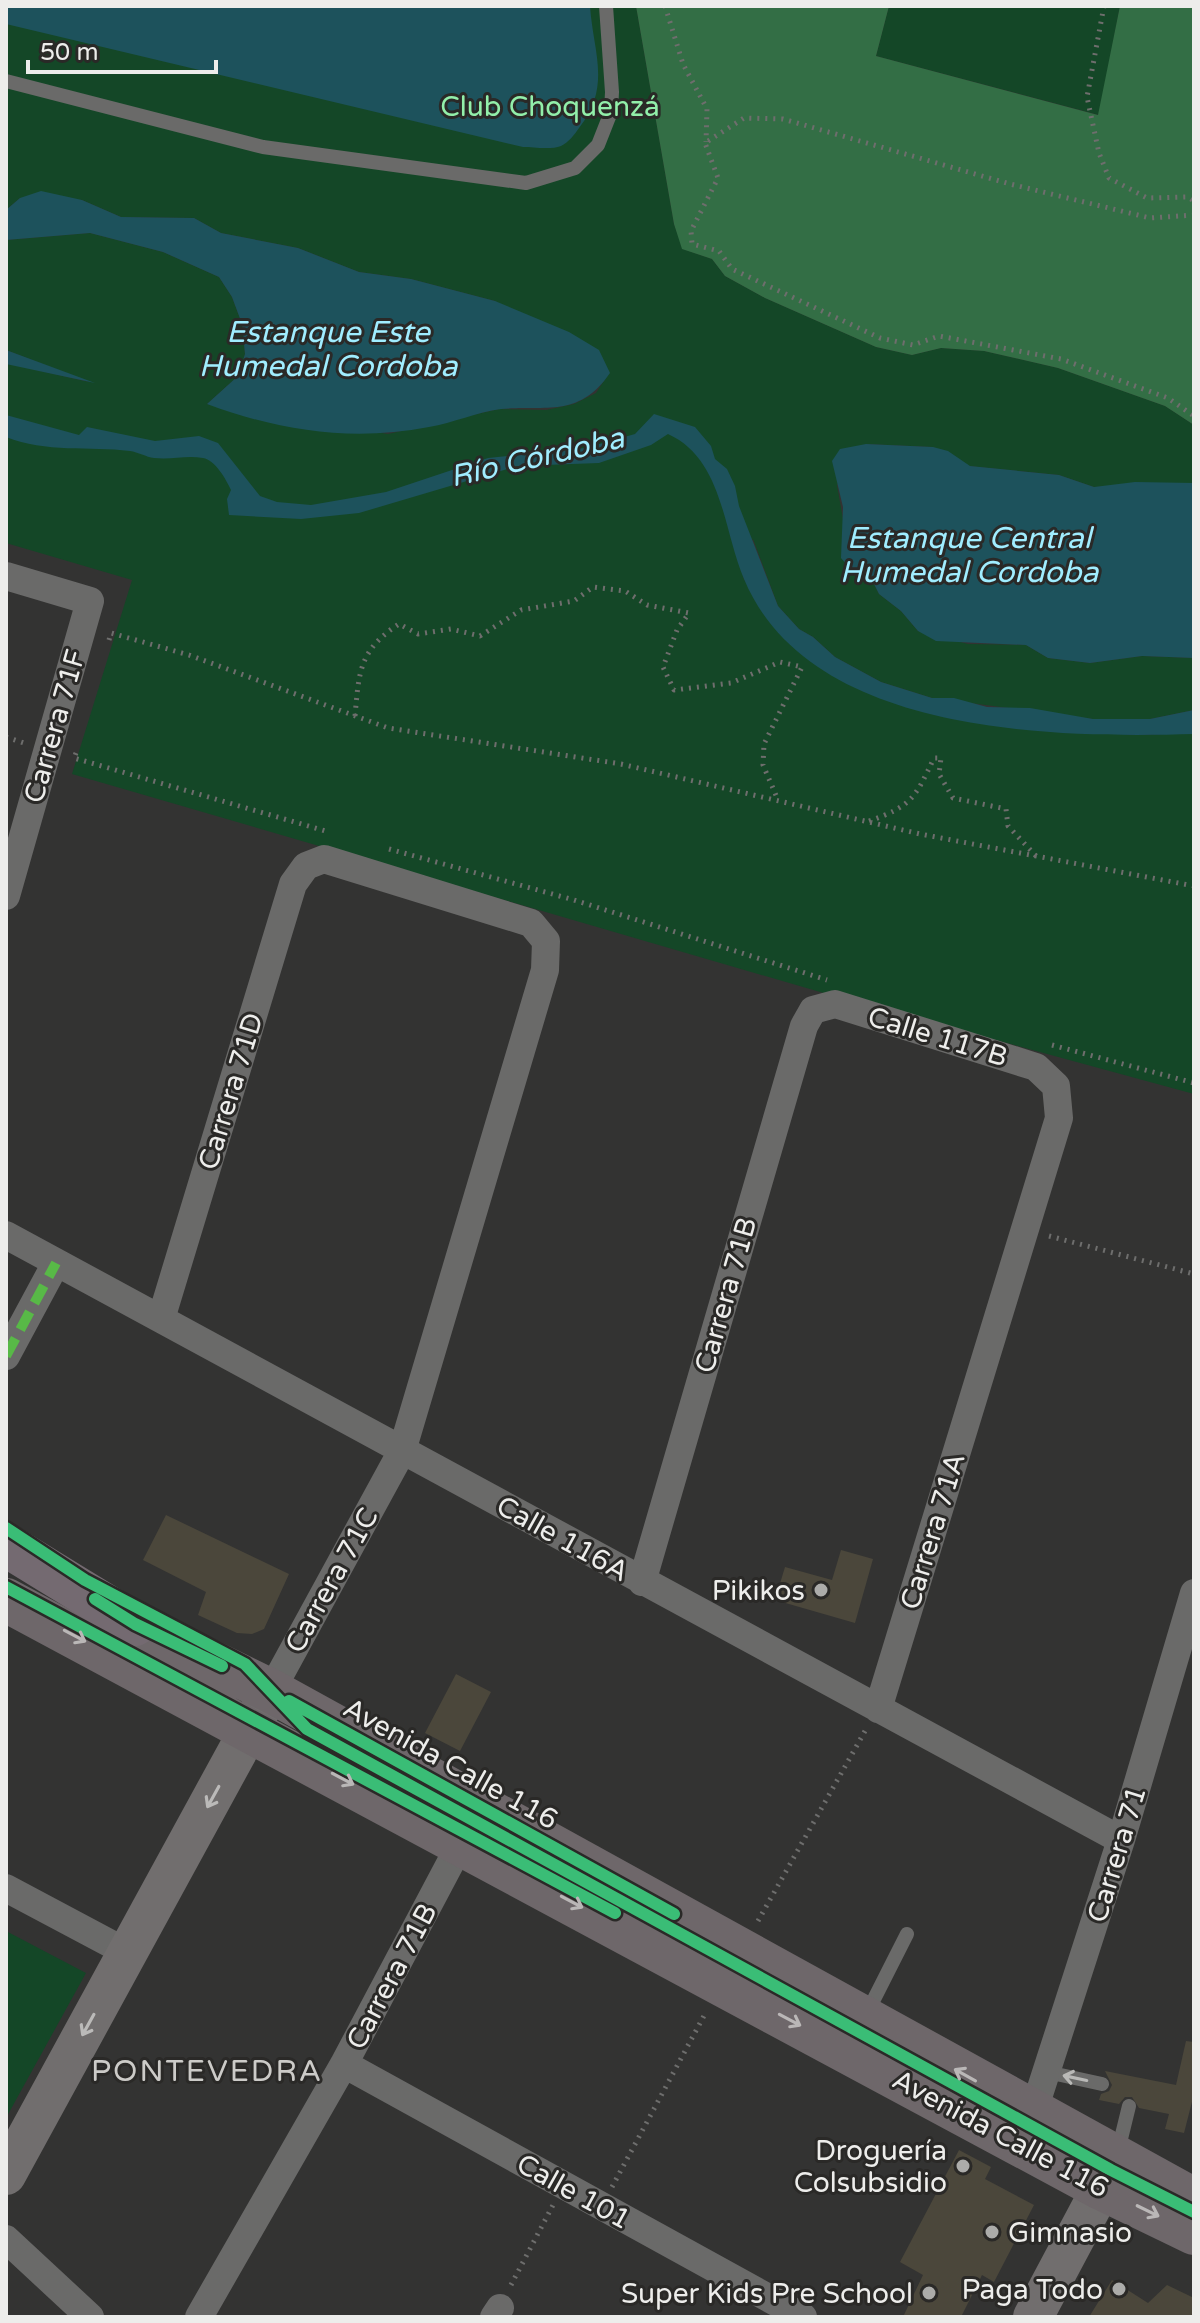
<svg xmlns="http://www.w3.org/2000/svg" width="1200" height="2323" font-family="'Varela Round',sans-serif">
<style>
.green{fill:#144727}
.forest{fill:#336e45}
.water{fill:#1d525c}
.building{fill:#4b473b}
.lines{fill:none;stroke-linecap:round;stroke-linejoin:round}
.path{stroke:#6e6e6d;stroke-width:5;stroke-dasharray:2 6;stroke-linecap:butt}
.lane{stroke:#6a6a69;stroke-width:14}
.street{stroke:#6a6a69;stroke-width:28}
.secondary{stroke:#716e6e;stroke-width:40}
.primary{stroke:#6e676a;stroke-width:44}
.highway{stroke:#746a71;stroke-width:44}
.quiet{stroke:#58b947;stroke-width:10;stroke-dasharray:20 10;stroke-linecap:butt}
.cycleway-casing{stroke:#2a2927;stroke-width:17}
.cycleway{stroke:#3abd76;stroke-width:12}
.oneway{stroke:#bab7b7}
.oneway2{stroke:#bbbab9}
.oneway3{stroke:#b9b9b7}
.poi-dot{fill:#acacaa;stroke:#2a2927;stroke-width:3}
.labels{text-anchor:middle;stroke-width:6;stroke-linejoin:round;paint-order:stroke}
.park-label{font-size:28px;fill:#92efaa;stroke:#2a2927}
.street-label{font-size:28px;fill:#ededeb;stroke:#2a2927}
.poi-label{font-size:28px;fill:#ededeb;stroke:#2a2927;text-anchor:end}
.water-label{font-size:30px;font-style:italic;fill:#a0edff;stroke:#2a2927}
.neighbourhood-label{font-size:30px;letter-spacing:2px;fill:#cccbc8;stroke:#2a2927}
</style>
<rect width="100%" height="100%" fill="#333332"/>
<path class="green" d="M6,6h630l38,218 9,25 29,10 13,17 40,22 111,49 36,8 29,-7 43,3 74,17 107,38 29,19v58l-100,4 -35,-12 -90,-9 -36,-19 -67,-3 -29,41 15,86 18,5 9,18 22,17 17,20 50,13 58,1 22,13 42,5 52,-7 52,2v52l-44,9h-57l-161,-21 -51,-16 -46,-25 -22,-20 -14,-8 -21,-23 -25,-67 -14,23 5,17 24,40 167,96 199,20 60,-2v361l-367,-100 -755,-220 60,-194 -126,-37v-180l83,19 -83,-32v-110l84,-7 73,19 56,25 13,20 10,27 3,30 -7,22 -31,28 181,30 111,-25 47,1 28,-6 22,-11 13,-20 -114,-72 -84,-22 -52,-7 -61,-24 -77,-15 -27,-15 -73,-1 -39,-17 -62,-2 -14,12z
M889,6h231l-21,109 -223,-59z
M6,1931l80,42 -80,145z"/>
<path class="forest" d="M636,6h253l-13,50 222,59 22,-109h74v419l-29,-19 -107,-38 -74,-17 -43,-3 -29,7 -36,-8 -111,-49 -40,-22 -13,-17 -30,-10 -8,-25z"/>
<path class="water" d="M6,6h584c3,46 22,80 -11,122 -4,6 -11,15 -18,18 -10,4 -28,1 -38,1l-517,-123z
M41,191l41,9 39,17 73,1 27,15 77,15 61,24 52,7 84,22 74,31 30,18 11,23c-31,45 -63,32 -109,36 -24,3 -48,14 -72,18 -77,15 -149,4 -222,-23l31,-28 7,-22 -3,-30 -10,-27 -13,-20 -56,-25 -73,-19 -84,7v-30l14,-12z
M6,350l89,33 -89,-19z
M654,414l41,13 16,19 4,13 12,10 8,17 4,20 39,100 21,23 14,8 22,20 46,25 51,16h22l33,9 43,1 63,11h57l44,-9v24c-142,4 -385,1 -450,-155 -21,-49 -21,-120 -76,-145l-17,11 -52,18 -81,3 -159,47 -58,6 -72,-4 -2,-16 4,-9c-5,-11 -16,-30 -28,-32 -17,-3 -31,2 -49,0 -8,-1 -16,-6 -24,-7 -41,-5 -84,2 -124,-14v-22l73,20 8,-8 68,14 44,-5 19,7 42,53 17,6 34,3 75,-13 102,-34 97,-10 50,-14z
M866,444l67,3 15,4 22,15 89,9 35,12 41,-5 59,1v175l-52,-2 -52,7 -42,-5 -22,-13 -90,-4 -18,-10 -17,-20 -22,-17 -9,-18 -18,-5 -11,-13 2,-51 -11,-46 8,-12z"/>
<path class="building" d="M166,1515l123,59 -25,55 -12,5 -15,-1 -39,-18 8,-23 -63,-32z
M841,1550l32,9 -18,64 -80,-23 10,-33 47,13z
M456,1674l35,18 -31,59 -35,-18z
M1186,2041l8,1v52l-10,39 -19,-4 4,-15 -30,-6 -7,-11h-7l-6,7 -20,-4 2,-6 8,-3 3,-6 -7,-14 71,14z
M959,2150l32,17 -6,12 49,26 -40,77 -12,-7 -21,42h-58l20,-42 -23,-13z
M1112,2280l36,23 19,-18 27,13v19h-105z"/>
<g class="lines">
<path class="path" d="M665,6l18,58 24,45 -1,33
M1104,6l-17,91 12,56 10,25 38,20 41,-1 6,4
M1194,215l-44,3 -140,-34 -227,-65 -39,-1 -39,25 13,35 -27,53 1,13 27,7 13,18 148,69 33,7 26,-9 122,23 107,39 26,18
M109,640l2,-7 78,22 199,73 233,36 299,70 274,52
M355,716c4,-44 4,-66 44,-92l19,10 33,-5 29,7 41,-26 53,-9 19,-14 32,4 22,14 42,8 -12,17 -14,37 11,23 57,-7 49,-21 22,5 -38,77 -1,21 15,35
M6,737l18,6
M76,753l-2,5 255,74
M869,821c43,-15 46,-23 65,-63h7l-2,16 14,24 53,11 2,17 28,30
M389,849l185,51 253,80
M1052,1045l142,38
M1049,1236l145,38
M758,1921l107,-190
M612,2187l94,-175
M511,2285l42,-80"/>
<path class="lane" d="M6,81l257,66 263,36 49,-15 23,-23 13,-33 1,-20 -6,-86
M866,2015l41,-81
M1047,2072l55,12
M1118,2151l11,-45"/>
<path class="street" d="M6,576l84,25 -84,295
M6,1235l1115,605
M161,1319l132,-435 13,-18 18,-7 207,64 15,18 -1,29 -143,481 -131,240
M6,1356l50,-93
M642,1582l162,-556 9,-16 22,-6 201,63 20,19 3,32 -181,591
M6,1888l122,65
M344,2064l459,253
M1033,2113l88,-273 73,-247
M6,2239l84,78
M199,2317l145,-253 117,-221
M494,2317l6,-9"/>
<path class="secondary" d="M6,2175l259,-474
M1033,2317l84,-158"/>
<path class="primary" d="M6,1600l1095,588 93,45
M101,1608l170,83 923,509"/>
<path class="highway" d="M6,1545l129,79"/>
<path class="quiet" d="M6,1356l50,-93"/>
<defs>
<path id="cycleway" d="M6,1528l79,52 160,84 62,65 804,441 83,42
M6,1587l609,326
M95,1599l40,25 87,42
M289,1701l385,213"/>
</defs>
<use href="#cycleway" class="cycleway-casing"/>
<use href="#cycleway" class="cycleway"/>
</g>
<defs><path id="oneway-shaft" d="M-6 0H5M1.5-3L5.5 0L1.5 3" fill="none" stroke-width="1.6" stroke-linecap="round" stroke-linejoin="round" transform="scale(2)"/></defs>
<g class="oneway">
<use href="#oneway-shaft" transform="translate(75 1636) rotate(28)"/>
<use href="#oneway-shaft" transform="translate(343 1779) rotate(28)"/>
<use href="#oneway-shaft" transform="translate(572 1902) rotate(28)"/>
<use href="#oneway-shaft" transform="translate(790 2020) rotate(28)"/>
<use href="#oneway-shaft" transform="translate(965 2075) rotate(-151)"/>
<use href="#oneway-shaft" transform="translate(1148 2211) rotate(26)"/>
</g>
<g class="oneway2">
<use href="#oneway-shaft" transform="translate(213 1797) rotate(119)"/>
<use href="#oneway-shaft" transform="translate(88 2025) rotate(119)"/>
</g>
<use class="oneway3" href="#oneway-shaft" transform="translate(1075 2078) rotate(-168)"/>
<g class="poi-dot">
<circle cx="821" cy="1590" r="8"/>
<circle cx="963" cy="2166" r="8"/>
<circle cx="992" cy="2232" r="8"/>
<circle cx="1119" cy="2289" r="8"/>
<circle cx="929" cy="2293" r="8"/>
</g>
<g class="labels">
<g class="park-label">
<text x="550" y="116">Club Choquenzá</text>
</g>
<g class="street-label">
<text transform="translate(54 726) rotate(-74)" y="10">Carrera 71F</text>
<text transform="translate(938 1036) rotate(17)" y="10">Calle 117B</text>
<text transform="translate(230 1091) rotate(-73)" y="10">Carrera 71D</text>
<text transform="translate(725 1295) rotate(-74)" y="10">Carrera 71B</text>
<text transform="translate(932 1531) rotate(-73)" y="10">Carrera 71A</text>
<text transform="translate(563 1538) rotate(29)" y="10">Calle 116A</text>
<text transform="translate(331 1580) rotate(-61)" y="10">Carrera 71C</text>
<text transform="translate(451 1763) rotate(29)" y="10">Avenida Calle 116</text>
<text transform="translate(1116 1854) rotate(-73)" y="10">Carrera 71</text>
<text transform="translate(391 1976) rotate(-62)" y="10">Carrera 71B</text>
<text transform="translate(1001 2133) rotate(28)" y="10">Avenida Calle 116</text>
<text transform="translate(574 2191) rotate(29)" y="10">Calle 101</text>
</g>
<g class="poi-label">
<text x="805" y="1600">Pikikos</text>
<text x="947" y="2160">Droguería<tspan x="947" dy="32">Colsubsidio</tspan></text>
<text x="1008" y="2242" text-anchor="start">Gimnasio</text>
<text x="1103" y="2299">Paga Todo</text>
<text x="913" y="2303">Super Kids Pre School</text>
</g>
<g class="water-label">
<text x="328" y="342">Estanque Este<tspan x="328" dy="34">Humedal Cordoba</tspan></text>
<text transform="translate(537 457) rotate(-13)" y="10">Río Córdoba</text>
<text x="969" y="548">Estanque Central<tspan x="969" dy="34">Humedal Cordoba</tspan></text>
</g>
<g class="neighbourhood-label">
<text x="207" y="2081">PONTEVEDRA</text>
</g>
</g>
<rect width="1200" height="2323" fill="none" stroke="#ededeb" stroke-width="16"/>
<path d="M28 60v12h188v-12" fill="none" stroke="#ededeb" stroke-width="4"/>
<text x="40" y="60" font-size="24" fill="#ededeb" stroke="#2a2927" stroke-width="6" paint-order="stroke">50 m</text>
</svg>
